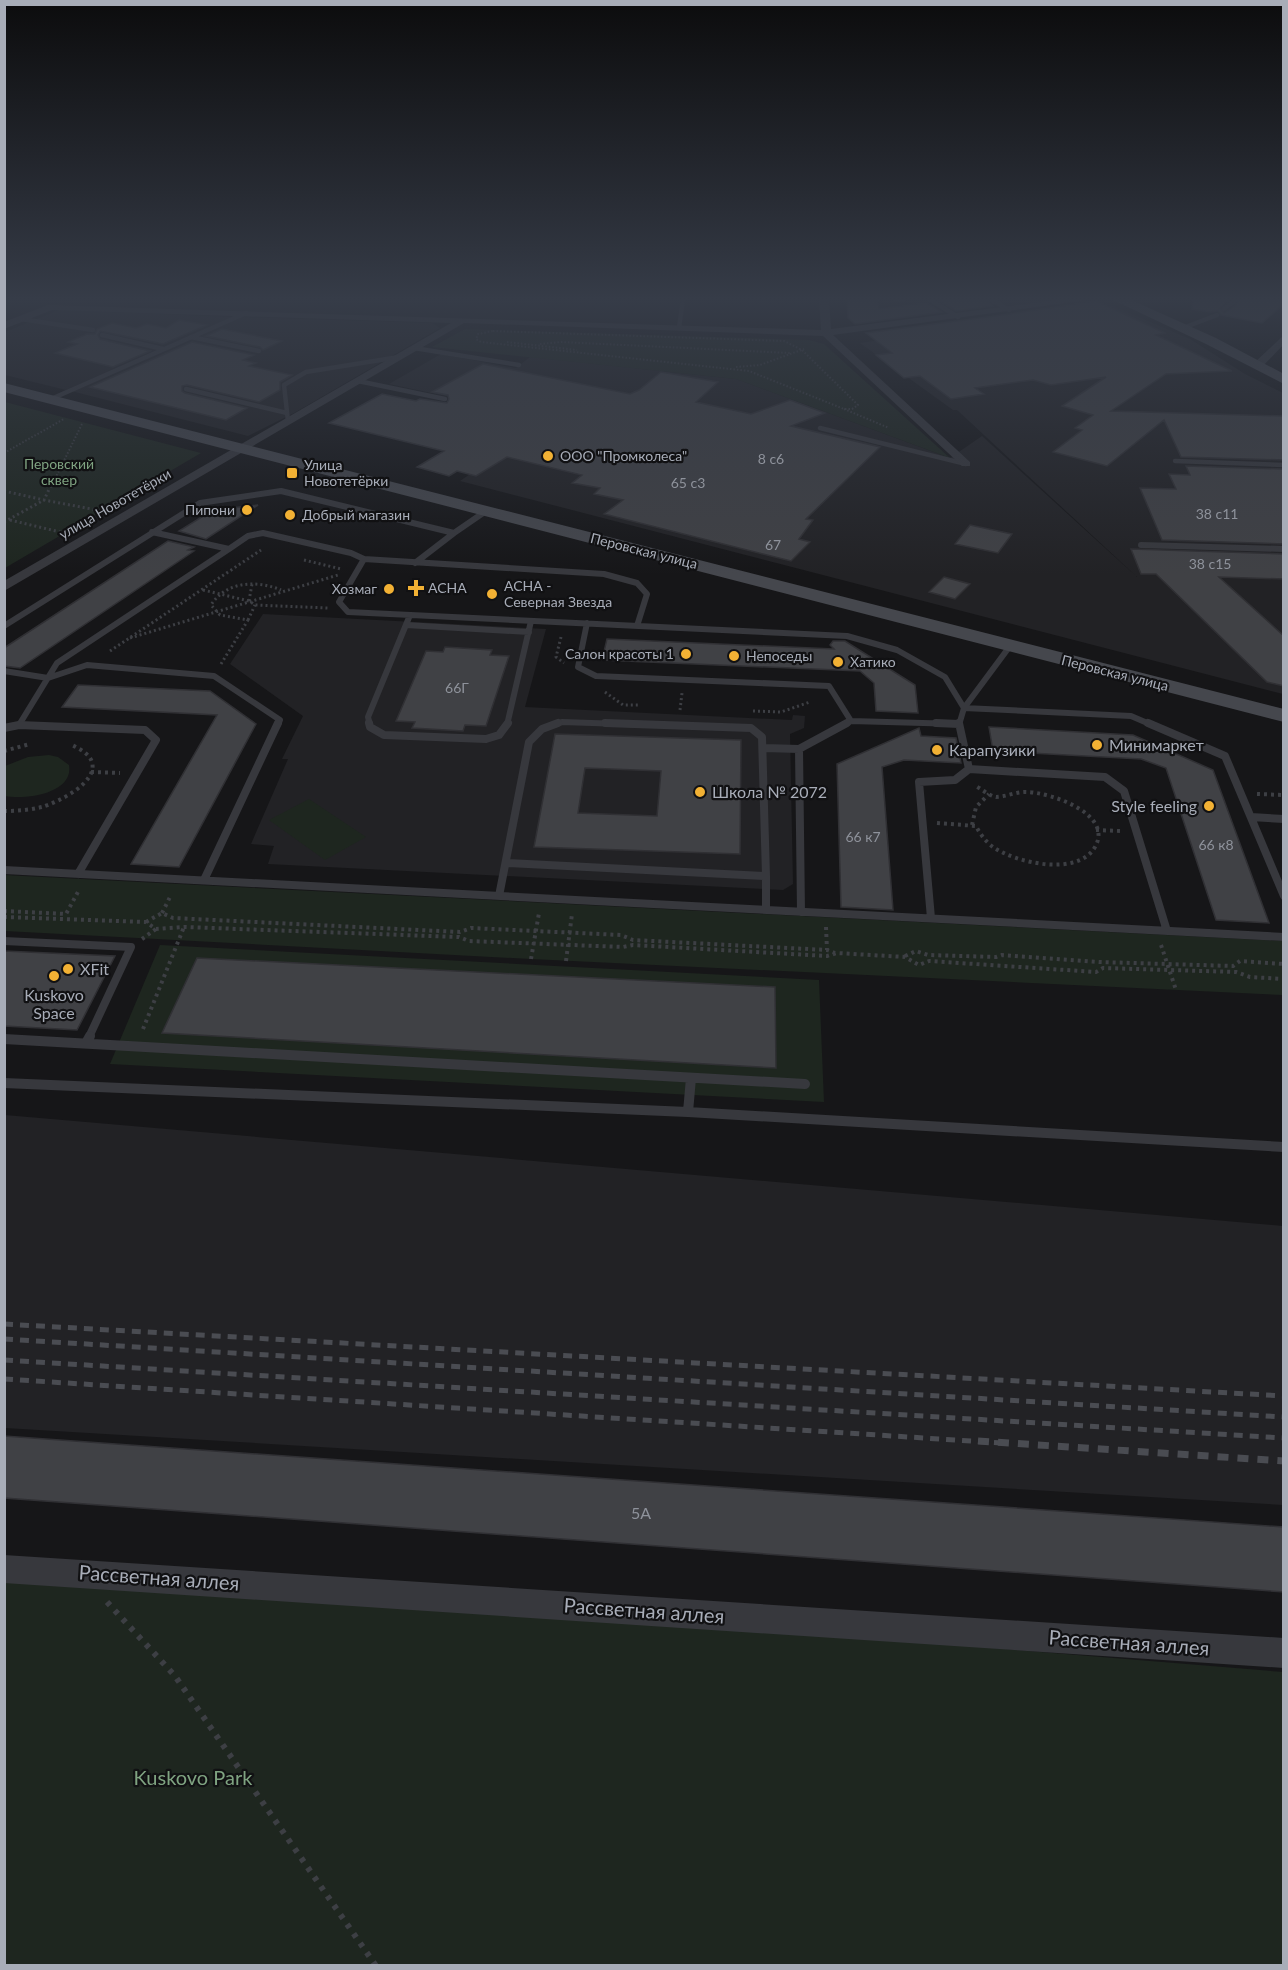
<svg xmlns="http://www.w3.org/2000/svg" width="1288" height="1970" font-family="Lato,sans-serif">
<style>
.built{fill:#222225}
.green{fill:#1e261f}
.building{fill:#404145;stroke:#303034;stroke-width:1.5;fill-rule:evenodd}
.lines{fill:none;stroke-linecap:round;stroke-linejoin:round}
.path-far3{stroke:#3d3f44;stroke-width:2;stroke-dasharray:1.5 2;stroke-linecap:butt}
.path-far2{stroke:#3d3f44;stroke-width:3;stroke-dasharray:2 3;stroke-linecap:butt}
.path-far1{stroke:#3d3f44;stroke-width:4;stroke-dasharray:3 4;stroke-linecap:butt}
.path{stroke:#3d3f44;stroke-width:6;stroke-dasharray:4.5 7;stroke-linecap:butt}
.lane-far3{stroke:#37383d;stroke-width:4.5}
.lane-far2{stroke:#37383d;stroke-width:6}
.lane-far1{stroke:#37383d;stroke-width:8}
.lane{stroke:#37383d;stroke-width:10}
.street{fill:#37383d;fill-rule:evenodd}
.secondary{fill:#45474d;fill-rule:evenodd}
.rail-far1{stroke:#4a4c52;stroke-width:5;stroke-dasharray:9 7;stroke-linecap:butt}
.rail{stroke:#4a4c52;stroke-width:7;stroke-dasharray:11 9;stroke-linecap:butt}
.poi-dot{fill:#f2b134;stroke:#111113;stroke-width:2}
.labels{text-anchor:middle;stroke-width:4.5;stroke-linejoin:round;paint-order:stroke}
.far-poi-label{font-size:14px;fill:#a8adb8;stroke:#111113;text-anchor:start}
.number-label{font-size:14px;fill:#8e929b}
.far-park-label{font-size:14px;fill:#7fa381;stroke:#111113}
.far-street-label{font-size:14px;fill:#a8adb8;stroke:#111113}
.poi-label{font-size:16px;fill:#a8adb8;stroke:#111113;text-anchor:start}
.near-number-label{font-size:16px;fill:#8e929b}
.near-street-label{font-size:20px;fill:#a8adb8;stroke:#111113}
.near-park-label{font-size:20px;fill:#7fa381;stroke:#111113}
</style>
<rect width="100%" height="100%" fill="#161618"/>
<path class="built" d="M1113,306l77,33 55,35 38,19v301l-823,-213 90,-63 -161,-34 52,-30 75,14 14,-11 206,22 214,79 32,-22 155,141 -180,-167h-4l-93,-67z
M59,310l173,7 -166,73 -61,-15v-43z
M240,317l192,6 8,5 -146,85 -46,23 -177,-45z
M263,614l283,15 -21,78 267,13 1,-5 12,1 -1,12 -14,6 3,150 -10,6 -515,-26 6,-18 -23,-2 37,-85h-6l21,-43 -73,-52z
M5,1115l1278,111v279l-1278,-77z"/>
<path class="green" d="M465,329l344,11 15,4 126,114 -214,-79 -304,-32z
M5,402l196,51 -196,115z
M49,755l9,2 11,8c5,29 -45,35 -64,31v-30l23,-9z
M309,799l57,38 -41,23 -56,-40z
M4,875l1279,66v54l-752,-36 -526,-28z
M160,945l659,35 5,122 -714,-38z
M4,1579l734,48 545,45v293h-1278z"/>
<path class="building" d="M847,299h31l1,10 47,-6 16,9 -87,12 -7,-6z
M950,299h36l7,7 -37,5 -16,-10z
M1193,299h36l-9,9 4,5 12,-8 1,-6h47v5l-22,19 -41,-8 -3,-4 -7,1 -19,-3z
M1096,301l69,32 -9,2 76,36 -66,3 -55,37 173,5v44l-103,-3 -17,-37 -57,46 -54,-14 29,-22 -7,-2 18,-13 -31,-9 44,-29 -55,8 -18,-5 -58,8 9,6 -33,5 -31,-23 -16,2 -28,-23 16,-2 -26,-20 144,-19z
M179,320l28,5 -44,19 -63,-13 -2,4 2,4 50,12 -37,16 -58,-14 22,-9 -9,-2 19,-8h8l2,-5 15,-6 24,5 11,-4 19,4z
M222,329l60,12 -19,9 -3,-3 -54,-11z
M192,342l62,13 -11,5 13,3 -7,3 43,9 -12,7v8l-21,12 -72,-17 -5,1v5l3,2 62,15 -21,12 -136,-33z
M483,364l147,30 9,-4 22,-18 57,10 -22,20 55,12 39,-14 35,13 -34,13 89,21 -74,72 7,1 -14,19 11,3 -19,19 -187,-47 19,-14 -29,-6 6,-6 -28,-5 10,-8 -75,-18 -31,19 -19,-5 -8,5 -32,-9 27,-16 -115,-28 53,-29 34,7 4,-2 27,4 2,-4 -1,-4 -16,-3z
M1186,466l98,3v75l-122,-4 -22,-52 36,1 -7,-15 21,1z
M258,505l-52,34 -27,-8 34,-21z
M970,525l42,9 -14,19 -43,-9z
M168,541l26,6 -6,3 6,1 -174,117 -16,-2v-18z
M1131,549l153,5v25l-65,-2 65,59v50l-17,-4 -111,-108h-15z
M944,577l26,7 -15,15 -26,-7z
M607,639l227,10 -4,-4 3,-4h12l70,44 3,28 -42,-2 -2,-28 -14,-12 -258,-11z
M445,647l47,3 -2,5 19,1 -23,70 -21,-1 -2,6 -51,-3 3,-6 -19,-1 30,-70 17,1z
M78,685l132,6 46,33 -77,143 -48,-3 86,-149 -155,-8z
M989,727l144,8 80,35 56,153 -53,-3 -50,-152 -25,-9 -148,-8z
M919,728l2,8 35,2 5,25 -57,-3 -22,7 11,143 -52,-3 -4,-143z
M555,734l186,6 -1,114 -206,-7zM585,768l76,3 -4,45 -79,-3z
M4,951l111,5 -38,74 -73,-4z
M197,958l578,29 1,81 -614,-35z
M4,1436l1280,91v65l-1280,-94z"/>
<g class="lines">
<path class="path-far3" d="M493,331l291,10 18,9 56,55 -6,4h-8l-95,-38 -268,-29 -5,-3 2,-5z
M507,342l70,8
M540,344l21,-2 229,11
M736,367l24,-2 44,-16
M844,409l45,19
M4,453l60,-34
M52,485l30,-61"/>
<path class="path-far2" d="M4,491l40,9 8,-17
M10,520l54,13
M4,522l40,-22 58,11
M304,560l37,9
M203,590l46,11 6,4 73,3
M249,601l3,-17
M248,620l7,-15
M561,637l-5,20 8,6
M130,638l208,-63
M110,651l151,-101
M221,664l27,-44 -28,-5 -9,-10c15,-24 46,-25 70,-15
M605,692l18,13h15
M680,710l2,-17
M753,711l28,1 29,-10"/>
<path class="path-far1" d="M4,751l26,-7
M91,772l29,1
M1257,794l27,1
M4,811c13,0 26,-1 38,-4 16,-5 56,-24 50,-45 -3,-9 -14,-14 -22,-18
M937,823l39,3c4,8 10,16 17,21 23,16 85,30 102,0 19,-33 -44,-54 -67,-55 -11,-1 -22,5 -32,5 -6,-1 -15,-8 -20,-11
M972,825l4,-18 13,-13
M1096,830l24,1
M4,911l62,3 13,-24
M162,913l9,-18
M4,917l142,5 10,7 28,-2 275,10 10,4 154,6 10,-2 194,11 10,-3 68,4 14,8 10,-4 167,11 7,-4 133,4 14,5 34,2
M146,922l16,-9 11,5 287,14 11,-4 150,7 12,5 194,10 8,3
M826,927l1,23
M142,939l14,-10
M1161,945l15,45
M905,956l11,-5 12,4 68,2 6,-2 97,7 134,4 7,-5 44,3
M531,959l8,-46
M566,961l6,-47
M143,1029l41,-102"/>
<path class="path" d="M107,1602l68,74 201,290"/>
<path class="lane-far3" d="M896,299h8
M929,299l29,18
M990,299l19,11
M1224,309l9,-7
M21,319l72,11
M679,328l4,-29
M1183,328l34,-13
M102,335l61,14
M191,337l68,14
M414,348l105,17
M358,381l87,18
M186,389l101,24
M51,399l195,-86
M288,421l-4,-36 22,-13 93,-15
M820,428l146,36
M1175,461l109,4"/>
<path class="lane-far2" d="M152,532l77,17 19,-13 15,-3 88,20 13,6 -25,43 9,10 499,24 50,14 48,27 19,31 -5,17
M454,533l32,-22
M1141,545l143,4
M364,559l240,15 33,9 10,11 -10,32
M587,623l-9,44 18,9 233,10 22,35
M406,625l123,7
M4,626l196,-123 81,-12 173,42 -39,30
M4,671l44,7 39,-13 127,11 66,44 -2,5
M964,708l167,8 21,9
M964,708l46,-62
M19,725l38,-62 172,-114
M370,725l-2,-8 42,-102
M507,725l24,-104
M554,725l8,-3 90,3
M844,725l7,-4 108,3"/>
<path class="lane-far1" d="M369,723l1,4 14,8 102,4 13,-4 9,-12
M936,723l23,1
M959,723l10,46
M1148,723l77,33 59,140
M4,728l15,-3 126,5 11,10 -78,134
M764,748l35,1
M1251,817l33,2
M506,863l260,13 -4,-139 -11,-9 -146,-5
M4,870l1280,67
M766,876v34
M204,880l74,-157
M499,896l30,-154 13,-13 16,-6
M801,912l-2,-163 48,-26
M931,918l-12,-136 36,-2 14,-11 136,8 19,14 43,140
M4,941l127,6 -42,90"/>
<path class="lane" d="M4,1039l801,45
M86,1043l4,-7
M4,1083l684,29 596,35
M688,1112l3,-34"/>
<path class="street" d="M819,299h10l2,30 234,-30h29l-261,36 137,127v4h-8l-139,-130 -359,-13 -460,268v-10l447,-258 -399,-13 -48,19v-7l44,-17 773,25z
M1284,335v9l-22,23h-8v-4z
M4,1555l1280,83v30l-1280,-85z"/>
<path class="secondary" d="M1111,299h18l87,39 68,36v10l-78,-40z
M4,383l1280,326v13l-1280,-330z"/>
<path class="rail-far1" d="M4,1324l1280,72
M4,1339l1280,78
M4,1360l1280,78
M4,1379l998,64"/>
<path class="rail" d="M978,1441l306,20"/>
</g>
<linearGradient id="sky" x2="0" y2="1"><stop stop-color="#0c0c0d"/><stop offset="0.52" stop-color="#363c48"/><stop offset="1" stop-color="#363c48" stop-opacity="0"/></linearGradient>
<rect width="1288" height="575" fill="url(#sky)"/>
<g class="poi-dot">
<circle cx="548" cy="456" r="6"/>
<rect x="286" y="467" width="12" height="12" rx="3"/>
<circle cx="247" cy="510" r="6"/>
<circle cx="290" cy="515" r="6"/>
<path d="M413 579h6v6h6v6h-6v6h-6v-6h-6v-6h6z"/>
<circle cx="389" cy="589" r="6"/>
<circle cx="492" cy="594" r="6"/>
<circle cx="686" cy="654" r="6"/>
<circle cx="734" cy="656" r="6"/>
<circle cx="838" cy="662" r="6"/>
<circle cx="1097" cy="745" r="6"/>
<circle cx="937" cy="750" r="6"/>
<circle cx="700" cy="792" r="6"/>
<circle cx="1209" cy="806" r="6"/>
<circle cx="68" cy="969" r="6"/>
<circle cx="54" cy="976" r="6"/>
</g>
<g class="labels">
<g class="far-poi-label">
<text x="560" y="461">ООО "Промколеса"</text>
<text x="304" y="470">Улица<tspan x="304" dy="16">Новотетёрки</tspan></text>
<text x="235" y="515" text-anchor="end">Пипони</text>
<text x="302" y="520">Добрый магазин</text>
<text x="504" y="591">АСНА -<tspan x="504" dy="16">Северная Звезда</tspan></text>
<text x="428" y="593">АСНА</text>
<text x="377" y="594" text-anchor="end">Хозмаг</text>
<text x="674" y="659" text-anchor="end">Салон красоты 1</text>
<text x="746" y="661">Непоседы</text>
<text x="850" y="667">Хатико</text>
</g>
<g class="number-label">
<text x="771" y="464">8 с6</text>
<text x="688" y="488">65 с3</text>
<text x="1217" y="519">38 с11</text>
<text x="773" y="550">67</text>
<text x="1210" y="569">38 с15</text>
<text x="457" y="693">66Г</text>
<text x="863" y="842">66 к7</text>
<text x="1216" y="850">66 к8</text>
</g>
<g class="far-park-label">
<text x="59" y="469">Перовский<tspan x="59" dy="16">сквер</tspan></text>
</g>
<g class="far-street-label">
<text transform="translate(115 504) rotate(-30)" y="5">улица Новотетёрки</text>
<text transform="translate(644 551) rotate(14)" y="5">Перовская улица</text>
<text transform="translate(1115 673) rotate(14)" y="5">Перовская улица</text>
</g>
<g class="poi-label">
<text x="1109" y="751">Минимаркет</text>
<text x="949" y="756">Карапузики</text>
<text x="712" y="798">Школа № 2072</text>
<text x="1197" y="812" text-anchor="end">Style feeling</text>
<text x="80" y="975">XFit</text>
<text x="54" y="1001" text-anchor="middle">Kuskovo<tspan x="54" dy="18">Space</tspan></text>
</g>
<g class="near-number-label">
<text x="641" y="1519">5А</text>
</g>
<g class="near-street-label">
<text transform="translate(159 1578) rotate(4)" y="7">Рассветная аллея</text>
<text transform="translate(644 1611) rotate(4)" y="7">Рассветная аллея</text>
<text transform="translate(1129 1643) rotate(4)" y="7">Рассветная аллея</text>
</g>
<g class="near-park-label">
<text x="193" y="1785">Kuskovo Park</text>
</g>
</g>
<rect width="1288" height="1970" fill="none" stroke="#a8adb8" stroke-width="12"/>
</svg>
